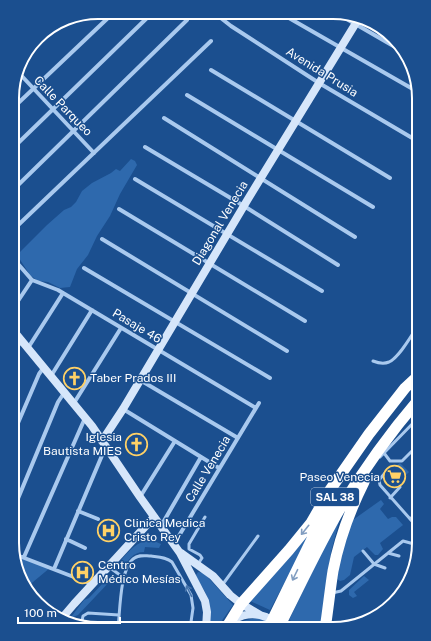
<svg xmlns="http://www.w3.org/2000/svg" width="431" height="641" font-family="'Public Sans',sans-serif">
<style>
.green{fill:#2e69ad}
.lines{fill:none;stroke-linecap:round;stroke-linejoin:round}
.lane{stroke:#a9c9ee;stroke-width:3}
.street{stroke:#a9c9ee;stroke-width:4}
.secondary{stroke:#d6e6fa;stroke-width:8}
.highway{stroke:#fff;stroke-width:11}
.oneway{stroke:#829ec1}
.oneway2{stroke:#4674ac}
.labels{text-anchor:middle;stroke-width:3;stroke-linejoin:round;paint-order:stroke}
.shield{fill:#1b4f8f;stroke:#bbcadd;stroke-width:1}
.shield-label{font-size:11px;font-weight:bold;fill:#fff}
.street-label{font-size:12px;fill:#fff;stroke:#1b4f8f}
.poi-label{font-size:12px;fill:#fff;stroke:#1b4f8f;text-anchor:start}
.rim{fill:none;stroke:#fff;stroke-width:2}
</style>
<rect width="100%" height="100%" fill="#1b4f8f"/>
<path class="green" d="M131,159l4,2 2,4 -17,29 -10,22 -13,20 -9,19 -11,14 -7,18 -10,1 -12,-6 -10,-1 -8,-6 -13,-20 30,-30 17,-15 7,-3 5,-5 6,-11 10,-8 19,-10 5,-4 4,2z
M400,463l9,9 -8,8 -4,-1 -7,-9 1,-4h5z
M381,500l3,4 -4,5 8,10 4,-2h4l7,8 -23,18 3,6 -5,6h-3l-8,-8 -13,10 -4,18 -6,5 -4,1 -3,-2 5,-30 8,-27z
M342,510l-11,42 -11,77h-13l-18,-9z
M314,527l-44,83 -22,-10z
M145,541h9l7,3 -2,4 -14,-1 -1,5c-11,0 -16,8 -21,17h-3l-1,-6c7,-9 15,-19 26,-22z
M14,553l37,14 -24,20 -8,-11z
M198,572l6,1 29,32 -17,24h-7c2,-22 1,-33 -13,-51v-3z
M106,576h4l3,2 -35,37 -5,2 -4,4h-1l16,-21 5,-2 14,-15z
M364,576l5,4 -15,12 3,4 -4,2 -4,-3v-5z
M256,618l9,2 -5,9h-30c8,-8 16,-9 26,-11z"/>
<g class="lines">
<path class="lane" d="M373,361c5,2 11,3 16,1 11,-5 23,-28 30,-38
M384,453l6,8h12l17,-17
M380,457l39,-40
M385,473l-6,7 1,5 39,44
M390,498l10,-11
M410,519l9,-8
M363,551l11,13 11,4
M388,553l11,3
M198,564l4,-6 -2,-3 -11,-6v-5l16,-27
M109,567l15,11
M223,584l35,-48
M332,593l9,-2 62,-50 11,3
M81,626l2,-10 5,-3 31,2
M118,628c2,-16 2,-59 15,-69 6,-5 12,-3 18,-3 8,1 15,1 21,6l19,33 2,13 -3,21"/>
<path class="street" d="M282,14l136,78
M338,14l64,37
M217,15l14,11 88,57 100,59
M23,57l34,-33
M211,70l179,108
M18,72l76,81
M187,95l186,112
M13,108l96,-91
M164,118l191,119
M145,147l99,59 94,59
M13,148l136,-132
M135,179l187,112
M13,190l174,-170
M119,209l186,112
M13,230l198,-189
M102,239l185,112
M12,257l20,23 26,10 198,118
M84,268l186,110
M12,310l20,-30
M28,348l35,-55
M12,358l9,-18
M51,376l41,-66
M140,380l98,58
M74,403l47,-75
M123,409l96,59
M12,437l27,-63 5,-7
M140,497l35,-56
M78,511l20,8
M12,513l46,-111 6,-9
M161,526l40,-69
M66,539l19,9
M174,544l85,-141
M14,554l78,30
M24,557l61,-139
M54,569l52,-123"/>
<path class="secondary" d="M12,329l80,97 48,71 40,56 25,48 2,11 -1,17
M102,441l21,-32 125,-210 111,-181
M181,553l32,23 17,19 10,8 20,12
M62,618l12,-14 80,-87
M231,622c10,-8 23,-10 35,-5
M289,628l1,1"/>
<path class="highway" d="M228,625l13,-21 48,-54 22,-27 19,-33 39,-56 36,-46 14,-13
M268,629l48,-98 18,-33
M278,629c21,-41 40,-83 63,-122 23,-38 49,-74 78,-108
M325,629c3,-19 5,-39 8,-58 6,-31 17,-61 31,-89"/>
</g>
<defs><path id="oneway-shaft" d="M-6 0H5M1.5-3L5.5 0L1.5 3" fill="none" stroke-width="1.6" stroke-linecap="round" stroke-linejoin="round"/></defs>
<g class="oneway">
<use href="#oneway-shaft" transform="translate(305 530) rotate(129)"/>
<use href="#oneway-shaft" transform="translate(295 575) rotate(116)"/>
</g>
<use class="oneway2" href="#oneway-shaft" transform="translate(189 591) rotate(-116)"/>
<defs>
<symbol id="church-ring" viewBox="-11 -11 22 22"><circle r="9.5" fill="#1b4f8f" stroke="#ffd166" stroke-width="1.5"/><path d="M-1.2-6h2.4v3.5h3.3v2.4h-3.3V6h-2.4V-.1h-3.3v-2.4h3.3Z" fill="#ffd166"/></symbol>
<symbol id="supermarket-ring" viewBox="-11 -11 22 22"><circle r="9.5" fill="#1b4f8f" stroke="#ffd166" stroke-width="1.5"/><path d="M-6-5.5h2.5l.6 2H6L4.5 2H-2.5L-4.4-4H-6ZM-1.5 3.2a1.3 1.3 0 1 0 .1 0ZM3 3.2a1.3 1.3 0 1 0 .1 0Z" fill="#ffd166"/></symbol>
<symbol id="hospital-ring" viewBox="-11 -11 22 22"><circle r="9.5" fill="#1b4f8f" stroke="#ffd166" stroke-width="1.5"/><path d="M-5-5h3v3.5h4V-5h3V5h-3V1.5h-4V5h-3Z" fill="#ffd166"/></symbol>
</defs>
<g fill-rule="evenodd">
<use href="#church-ring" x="62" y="366" width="25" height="25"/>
<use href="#church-ring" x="124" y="432" width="25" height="25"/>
<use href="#supermarket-ring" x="382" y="464" width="25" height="25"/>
<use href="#hospital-ring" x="96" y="518" width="25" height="25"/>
<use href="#hospital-ring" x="70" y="560" width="25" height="25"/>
</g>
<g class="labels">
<rect class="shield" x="311" y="488" width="48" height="18" rx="3"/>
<g class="shield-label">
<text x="335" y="501">SAL 38</text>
</g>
<g class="street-label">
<text transform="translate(322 72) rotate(32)" y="4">Avenida Prusia</text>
<text transform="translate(63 106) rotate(46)" y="4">Calle Parqueo</text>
<text transform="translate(220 223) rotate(-59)" y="4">Diagonal Venecia</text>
<text transform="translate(137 326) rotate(31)" y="4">Pasaje 46</text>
<text transform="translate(208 469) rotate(-59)" y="4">Calle Venecia</text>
</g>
<g class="poi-label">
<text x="90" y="382">Taber Prados III</text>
<text x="122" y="441" text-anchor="end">Iglesia<tspan x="122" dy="14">Bautista MIES</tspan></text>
<text x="380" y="481" text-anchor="end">Paseo Venecia</text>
<text x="124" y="527">Clinica Medica<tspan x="124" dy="14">Cristo Rey</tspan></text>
<text x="98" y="569">Centro<tspan x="98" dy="14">Médico Mesías</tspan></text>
</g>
</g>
<path d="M0 0H431V641H0ZM98 19H333A79 79 0 0 1 412 98V543A79 79 0 0 1 333 622H98A79 79 0 0 1 19 543V98A79 79 0 0 1 98 19Z" fill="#1b4f8f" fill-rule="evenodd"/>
<path class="rim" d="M98 19H333A79 79 0 0 1 412 98V543A79 79 0 0 1 333 622H98A79 79 0 0 1 19 543V98A79 79 0 0 1 98 19Z"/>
<path d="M18 617v6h102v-6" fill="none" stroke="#ffffff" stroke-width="2"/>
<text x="24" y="617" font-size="12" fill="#ffffff" stroke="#1b4f8f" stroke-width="3" paint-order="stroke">100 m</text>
</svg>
